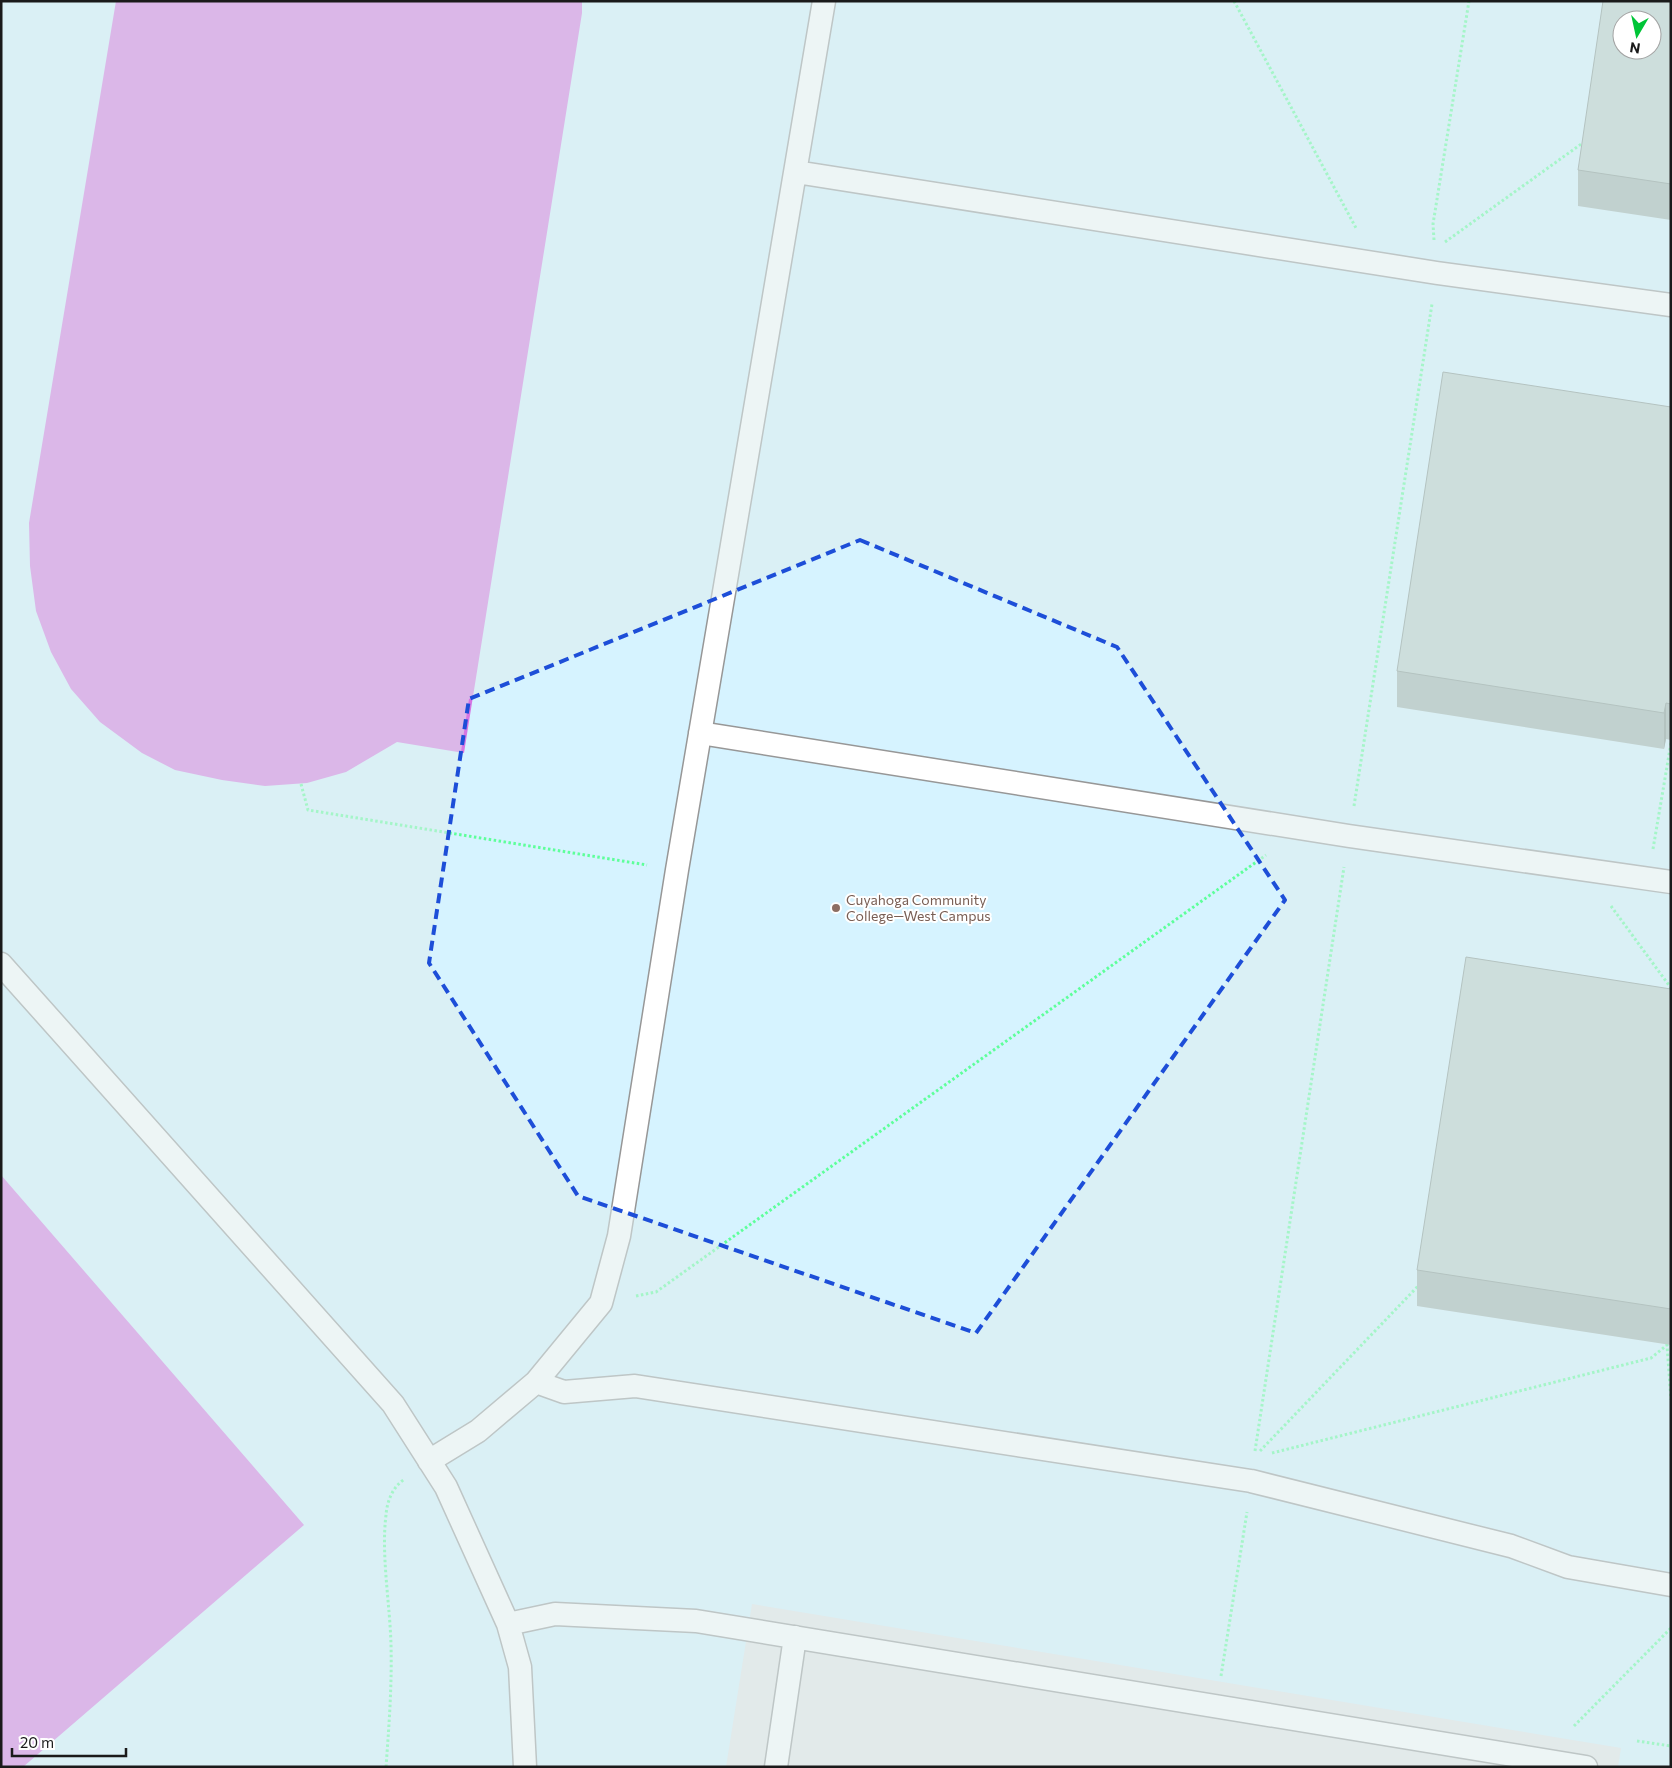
<svg xmlns="http://www.w3.org/2000/svg" width="1672" height="1768" font-family="Commissioner,sans-serif">
<style>
.education{fill:#d6f3ff;fill-rule:evenodd}
.pitch{fill:#d776e3}
.parking{fill:#e6e6e6}
.lines{fill:none;stroke-linecap:round;stroke-linejoin:round}
.service-casing{stroke:#979797;stroke-width:25}
.path{stroke:#5eff9b;stroke-width:3;stroke-dasharray:2.5 2.5;stroke-linecap:butt}
.service{stroke:#fff;stroke-width:22}
.wall{fill:#9eb0ab}
.shaded-wall{fill:#81908b}
.building{fill:#b8cdc7;stroke:#81908b;fill-rule:evenodd}
.marked{fill:none;stroke:#1d4ed8;stroke-width:4;stroke-dasharray:10 6;stroke-linejoin:round}
.education-dot{fill:#8d6e63;stroke:#fff;stroke-width:2}
.labels{text-anchor:middle;stroke-width:4;stroke-linejoin:round;paint-order:stroke}
.education-label{font-size:14px;fill:#785e54;stroke:#fff;text-anchor:start}
</style>
<rect width="100%" height="100%" fill="#dfedec"/>
<path class="education" d="M1,1h1670v1766h-1670zM1622,20h30v30h-30z"/>
<path class="pitch" d="M116,1h466v12l-118,740 -67,-11 -51,30 -39,11 -42,3 -43,-6 -47,-10 -33,-17 -42,-31 -29,-33 -20,-37 -15,-41 -6,-45 -1,-43z
M1,1175l303,350 -281,242h-22z"/>
<path class="parking" d="M752,1604l869,144 -3,19h-892z"/>
<g class="lines">
<defs>
<path id="service" d="M796,172l641,101 234,32
M700,733l649,103 322,46
M1,964l392,440 53,83 62,137 12,43 5,100
M536,1382l28,10 71,-6 616,95 260,65 57,21 103,18
M429,1461l49,-30 58,-49 65,-79 18,-67 58,-366 147,-869
M508,1624l47,-10 141,7 890,146
M776,1767l19,-130"/>
</defs>
<use href="#service" class="service-casing"/>
<path class="path" d="M1234,1l122,227
M1434,240l-1,-16 36,-223
M1445,242l139,-100
M301,784l7,26 339,55
M1354,806l78,-502
M1653,849l18,-106
M1611,906l60,82
M636,1296l20,-4 610,-437
M1255,1451l89,-584
M1260,1451l160,-167
M1272,1453l379,-95 16,-13 4,55
M1221,1676l26,-164
M1574,1726l97,-98
M1637,1741l34,5
M386,1767c3,-41 6,-81 5,-122 -1,-41 -10,-90 -5,-130 1,-14 7,-29 19,-36"/>
<use href="#service" class="service"/>
</g>
<path class="wall" d="M1671,1v219l-93,-14v-36z
M1671,407v333l-5,-1 -2,10 -267,-42v-36z
M1671,989v356l-254,-39v-36z"/>
<path class="shaded-wall" d="M1666,703v36l-2,10v-36z"/>
<path class="building" d="M1603,1h68v183l-93,-14zM1622,20h30v30h-30z
M1443,372l228,35v297l-5,-1 -2,10 -267,-42z
M1466,957l205,32v320l-254,-39z"/>
<path d="M0 0H1672V1768H0ZM860,540l257,107 168,253 -309,433 -398,-137 -149,-233 40,-264z" fill="#dfedec" fill-opacity=".55" fill-rule="evenodd"/>
<path class="marked" d="M860,540l257,107 168,253 -309,433 -398,-137 -149,-233 40,-264z"/>
<circle class="education-dot" cx="836" cy="908" r="5"/>
<g class="labels">
<g class="education-label">
<text x="846" y="905">Cuyahoga Community<tspan x="846" dy="16">College—West Campus</tspan></text>
</g>
</g>
<rect width="1672" height="1768" fill="none" stroke="#1a1a1a" stroke-width="5"/>
<g transform="translate(1637 35) rotate(189)"><circle r="24" fill="#ffffff" stroke="#a3a3a3"/>
<path d="M0-4L9 19L0 12L-9 19Z" fill="#00c537"/>
<text y="-8" font-size="14" font-weight="bold" text-anchor="middle" fill="#1a1a1a">N</text>
</g>
<path d="M12 1748v8h114v-8" fill="none" stroke="#1a1a1a" stroke-width="2.5"/>
<text x="20" y="1748" font-size="15" fill="#1a1a1a" stroke="#ffffff" stroke-width="4" paint-order="stroke">20 m</text>
</svg>
